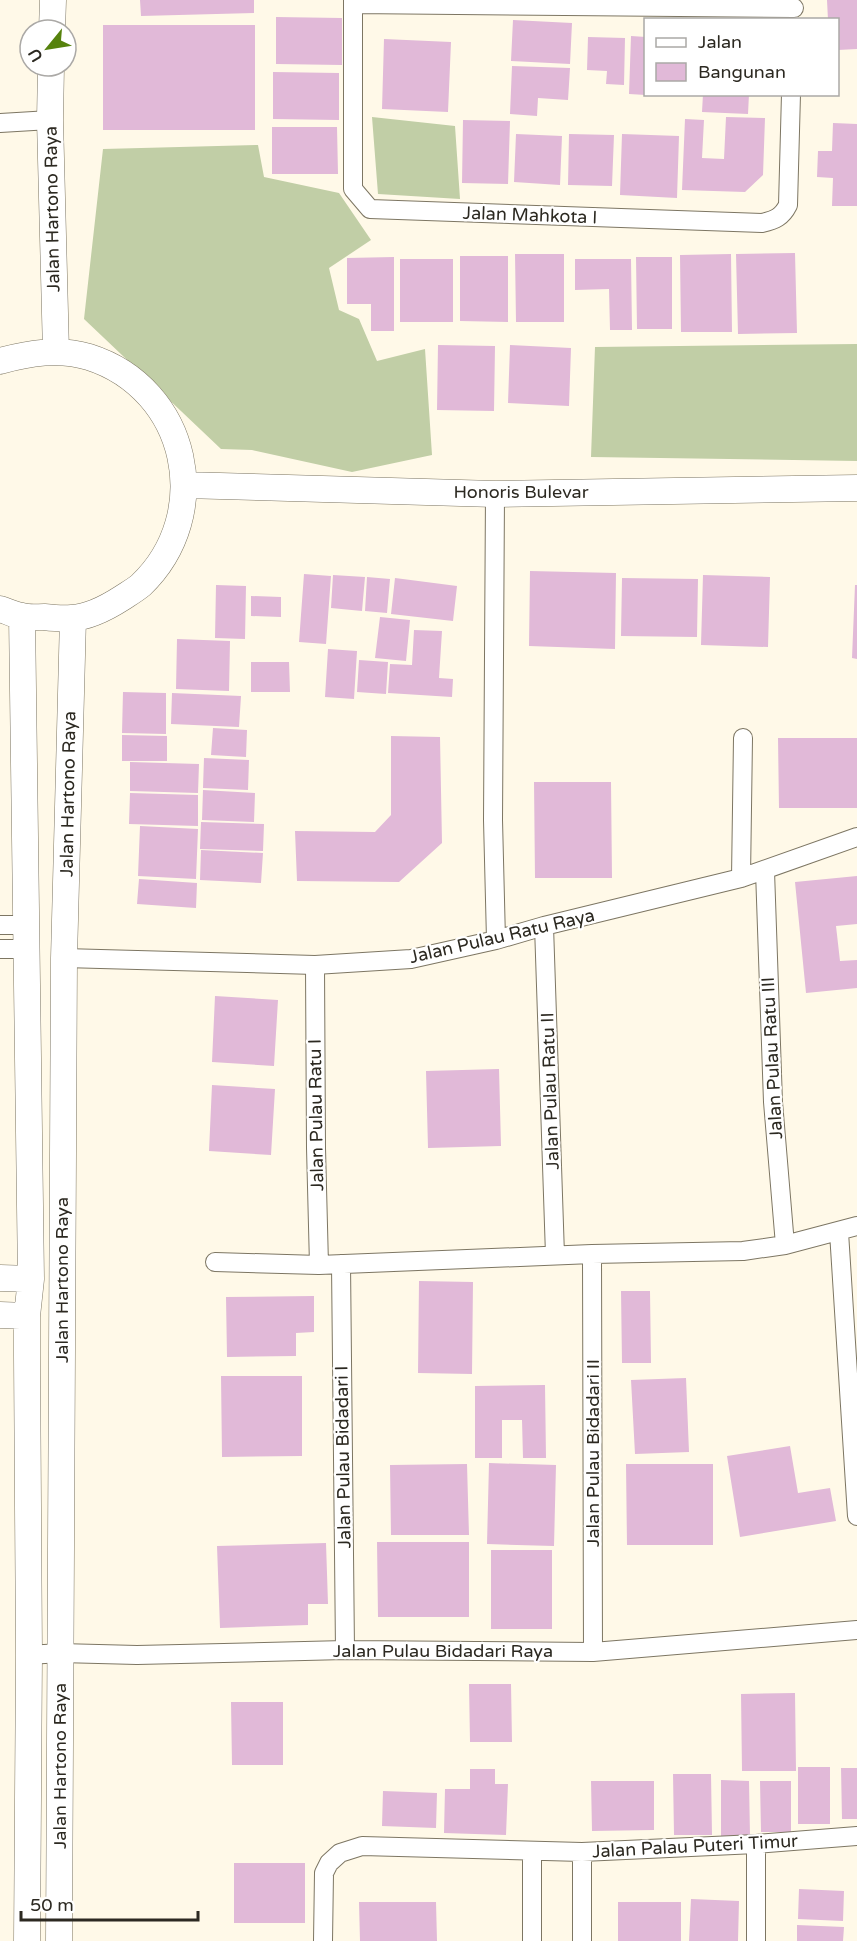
<svg xmlns="http://www.w3.org/2000/svg" width="857" height="1941" font-family="'Varela Round',sans-serif">
<style>
.grass{fill:#c1cea6}
.building{fill:#e1b9d8}
.lines{fill:none;stroke-linecap:round;stroke-linejoin:round}
.street-casing{stroke:#7d7663;stroke-width:20}
.secondary-casing{stroke:#7d7663;stroke-width:27}
.street{stroke:#fff;stroke-width:18}
.secondary{stroke:#fff;stroke-width:26}
.labels{text-anchor:middle;stroke-width:4.5;stroke-linejoin:round;paint-order:stroke}
.street-label{font-size:18px;fill:#2c2921;stroke:#fff}
</style>
<rect width="100%" height="100%" fill="#fff9e8"/>
<path class="grass" d="M372,117l83,9 5,73 -82,-5z
M258,145l6,32 75,16 32,47 -42,28 10,42 20,9 18,42 48,-12 7,106 -80,17 -100,-22 -31,-1 -137,-130 19,-170z
M857,344v117l-266,-4 4,-110z"/>
<path class="building" d="M140,0h114v13l-113,3z
M827,0h30v49l-19,1v-30h-10z
M276,17l66,1v47l-66,-1z
M513,20l59,3 -2,41 -59,-3z
M103,25h152v105h-152z
M631,36l15,1v58l-17,-1z
M588,37l37,1 -1,47 -18,-1 1,-13 -20,-1z
M384,39l67,3 -3,70 -66,-3z
M512,66l58,2 -2,32 -30,-2 -1,18 -27,-2z
M273,72l66,1v47l-66,-1z
M703,94h46l-1,20 -46,-2z
M726,117l39,1 -2,57 -18,17 -63,-2 3,-71 19,1 -2,38 22,1z
M463,120l47,1 -2,63 -46,-1z
M833,123l24,1v82h-25l1,-28 -16,-1 1,-26h14z
M272,127h65l1,47h-66z
M516,134l46,2 -2,49 -46,-3z
M569,134l45,1 -2,51 -44,-1z
M622,134l57,2 -2,62 -57,-3z
M795,253l2,80 -59,1 -2,-80z
M515,254h49v68h-48z
M731,254l1,78h-51l-1,-77z
M460,256h48v66l-48,-1z
M394,257v74h-23v-27h-24v-46z
M636,257h36v72h-35z
M400,259h53v63h-53z
M575,259h56l1,71h-22l-1,-41 -34,1z
M438,345l57,1 -1,65 -57,-1z
M510,345l61,3 -2,58 -61,-3z
M530,571l86,2 -1,76 -86,-3z
M304,574l27,2 -5,68 -27,-2z
M333,575l32,2 -3,34 -31,-3z
M703,575l67,2 -2,70 -67,-2z
M367,577l23,2 -3,34 -22,-2z
M395,578l62,8 -4,35 -62,-7z
M622,578l76,1 -1,58 -76,-1z
M216,585l30,1 -1,53 -30,-1z
M855,585h2v74l-5,-1z
M251,596l30,1v20l-30,-1z
M380,617l30,3 -4,41 -31,-3z
M414,630l28,1 -3,47 14,1 -1,18 -64,-4 2,-29 22,1z
M177,639l53,2 -1,50 -53,-2z
M328,649l29,2 -3,48 -29,-2z
M359,660l29,2 -2,32 -29,-2z
M251,662h38l1,30h-39z
M123,692l43,1v41l-44,-1z
M172,693l69,3 -2,31 -68,-3z
M213,728l34,2 -1,27 -35,-2z
M122,735l45,1v25h-45z
M391,736l49,1 2,106 -43,39 -102,-1 -2,-50 80,1 16,-17z
M778,738h79v70h-78z
M204,758l45,2 -1,30 -45,-2z
M130,762l69,2 -1,29 -68,-2z
M534,782h77l1,96h-77z
M203,790l52,3 -1,29 -52,-2z
M130,793l68,2v31l-69,-2z
M201,822l63,2 -1,27 -63,-2z
M140,826l58,3 -2,50 -58,-3z
M201,850l62,3 -2,30 -61,-3z
M857,876v48l-21,2 4,35 17,-1v28l-51,5 -11,-111z
M139,879l58,4 -1,25 -59,-4z
M215,996l63,4 -4,66 -62,-4z
M499,1069l2,77 -73,2 -2,-77z
M212,1085l63,4 -4,66 -62,-4z
M419,1281l54,1 -1,92 -54,-1z
M621,1291h29l1,72h-29z
M314,1296v36l-18,1v23l-69,1 -1,-60z
M221,1376h81v80l-80,1z
M686,1378l3,74 -54,2 -4,-74z
M545,1385l1,73h-23l-1,-38h-20v38h-27v-72z
M790,1446l8,47 32,-5 6,33 -96,16 -13,-81z
M489,1463l67,2 -2,81 -67,-2z
M467,1464l2,71h-78l-1,-70z
M626,1464h87v81h-86z
M377,1542h92v75h-91z
M326,1543l2,61h-20v21l-88,3 -3,-82z
M491,1550h61v79h-61z
M469,1684h42l1,58h-42z
M795,1693l1,78h-54l-1,-77z
M231,1702h52v63h-51z
M798,1767h32v57h-32z
M841,1768h16v51h-15z
M470,1769h25v15h13l-2,51 -62,-2 1,-44h25z
M673,1774h38l1,61h-38z
M721,1780l28,1 1,55h-29z
M591,1781h63v49l-62,1z
M760,1781h31v51h-30z
M383,1791l54,2 -1,35 -54,-2z
M234,1863h71v60h-71z
M799,1889l45,2 -1,30 -45,-2z
M691,1899l48,2 -1,40h-49z
M359,1902h77l1,39h-77z
M618,1902h63v39h-63z
M797,1925l47,2 -1,14h-46z"/>
<g class="lines">
<defs>
<path id="street" d="M353,0v189l17,20 392,14c13,-3 20,-6 26,-18l3,-111
M353,4l441,4
M0,123l50,-3
M495,494l-2,326 3,120
M765,871l8,231 12,143
M741,878l2,-140
M0,925h27
M544,926l11,329
M0,949h27
M64,958l251,7 96,-6 85,-19 48,-14 197,-48 116,-41
M315,965l1,183 3,117
M839,1232l18,284
M592,1254l1,398
M215,1262l104,3 273,-11 151,-3 42,-6 72,-19
M341,1264l4,386
M29,1655l31,-2 77,2 208,-5 248,2 264,-22
M582,1852v89
M323,1941l1,-68 5,-10 11,-10 22,-7 220,6 174,-8 101,-8
M532,1941v-90
M756,1941v-97"/>
<path id="secondary" d="M52,30l1,-30
M51,66l-1,54 6,232
M0,361c29,-8 59,-13 89,-4 100,32 126,157 52,228 -6,5 -13,9 -19,13 -14,9 -33,19 -50,20 -9,1 -19,0 -28,-1 -7,0 -15,1 -22,-1 -8,-1 -15,-5 -22,-7
M184,485l311,9 362,-6
M22,616l9,663 -4,37v40l2,299 -2,286
M0,1278l31,1
M0,1315l27,1
M59,1941l5,-983 9,-340"/>
</defs>
<use href="#street" class="street-casing"/>
<use href="#secondary" class="secondary-casing"/>
<use href="#street" class="street"/>
<use href="#secondary" class="secondary"/>
</g>
<g class="labels">
<g class="street-label">
<text transform="translate(52 209) rotate(-91)" y="6">Jalan Hartono Raya</text>
<text transform="translate(530 215) rotate(2)" y="6">Jalan Mahkota I</text>
<text x="521" y="498">Honoris Bulevar</text>
<text transform="translate(68 794) rotate(-89)" y="6">Jalan Hartono Raya</text>
<text transform="translate(502 936) rotate(-13)" y="6">Jalan Pulau Ratu Raya</text>
<text transform="translate(772 1058) rotate(-93)" y="6">Jalan Pulau Ratu III</text>
<text transform="translate(550 1091) rotate(-92)" y="6">Jalan Pulau Ratu II</text>
<text transform="translate(316 1115) rotate(-91)" y="6">Jalan Pulau Ratu I</text>
<text transform="translate(62 1280) rotate(-90)" y="6">Jalan Hartono Raya</text>
<text transform="translate(593 1453) rotate(-90)" y="6">Jalan Pulau Bidadari II</text>
<text transform="translate(343 1457) rotate(-91)" y="6">Jalan Pulau Bidadari I</text>
<text x="443" y="1657">Jalan Pulau Bidadari Raya</text>
<text transform="translate(60 1766) rotate(-90)" y="6">Jalan Hartono Raya</text>
<text transform="translate(695 1846) rotate(-3)" y="6">Jalan Palau Puteri Timur</text>
</g>
</g>
<rect x="644" y="18" width="195" height="78" fill="#ffffff" stroke="#aba9a6" stroke-width="1.5"/>
<rect x="656" y="38" width="30" height="9" fill="#ffffff" stroke="#aba9a6" stroke-width="1.5"/>
<text x="698" y="48" font-size="18" fill="#2c2921">Jalan</text>
<rect x="656" y="63" width="30" height="18" fill="#e1b9d8" stroke="#aba9a6" stroke-width="1.5"/>
<text x="698" y="78" font-size="18" fill="#2c2921">Bangunan</text>
<g transform="translate(48 48) rotate(240)"><circle r="28" fill="#ffffff" stroke="#aba9a6" stroke-width="1.5"/>
<path d="M0-4.5L10 22L0 15L-10 22Z" fill="#56820d"/>
<text y="-9" font-size="16" font-weight="bold" text-anchor="middle" fill="#2c2921">U</text>
</g>
<path d="M21 1911v9h177v-9" fill="none" stroke="#2c2921" stroke-width="3"/>
<text x="30" y="1911" font-size="18" fill="#2c2921" stroke="#ffffff" stroke-width="4.5" paint-order="stroke">50 m</text>
</svg>
